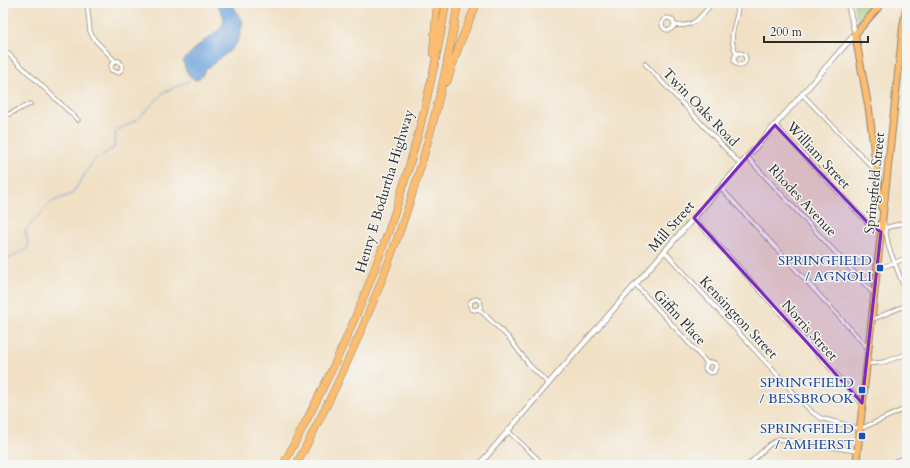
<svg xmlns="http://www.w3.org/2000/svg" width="910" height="468" font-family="Cardo,serif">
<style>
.green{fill:#9bc16c;stroke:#63764c}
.water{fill:#71a5de;stroke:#4e6884}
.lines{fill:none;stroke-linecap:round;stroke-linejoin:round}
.stream{stroke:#71a5de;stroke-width:1}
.minor-casing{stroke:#8e8678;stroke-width:5}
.tertiary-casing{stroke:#8e8678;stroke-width:6}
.primary-casing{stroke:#8e8678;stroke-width:8}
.motorway-casing{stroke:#8e8678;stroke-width:8}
.minor{stroke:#fff;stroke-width:3.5}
.tertiary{stroke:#fff;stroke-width:4.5}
.primary{stroke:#fcbd6f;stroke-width:6}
.motorway{stroke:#fcbd6f;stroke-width:7}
.marked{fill:#7b2cbf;fill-opacity:0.2;stroke:#7b2cbf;stroke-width:3;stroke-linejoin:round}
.transit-dot{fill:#1a4fb4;stroke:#f6f6f2;stroke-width:1.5}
.labels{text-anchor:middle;stroke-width:3;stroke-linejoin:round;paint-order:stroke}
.street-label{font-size:14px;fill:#2b2b2b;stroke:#f6f6f2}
.transit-label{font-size:14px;fill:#164399;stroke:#f6f6f2;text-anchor:end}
</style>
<rect width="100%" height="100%" fill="#f6f6f2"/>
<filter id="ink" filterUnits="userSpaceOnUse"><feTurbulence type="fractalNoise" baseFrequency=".025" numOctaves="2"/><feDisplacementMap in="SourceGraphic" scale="8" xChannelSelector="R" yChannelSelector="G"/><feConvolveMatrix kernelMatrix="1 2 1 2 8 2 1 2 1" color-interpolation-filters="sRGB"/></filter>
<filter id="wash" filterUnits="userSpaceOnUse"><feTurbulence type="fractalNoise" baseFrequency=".012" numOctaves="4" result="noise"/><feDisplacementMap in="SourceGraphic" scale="16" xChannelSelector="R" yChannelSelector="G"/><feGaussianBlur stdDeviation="0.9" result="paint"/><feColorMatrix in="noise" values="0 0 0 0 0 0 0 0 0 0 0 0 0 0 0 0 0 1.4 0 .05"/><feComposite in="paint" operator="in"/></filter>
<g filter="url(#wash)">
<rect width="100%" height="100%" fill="#f1e0c4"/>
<path class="green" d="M854,3h22l-18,21z"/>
<path class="water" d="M215,3h17c3,6 6,14 11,18 -2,6 -2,14 -5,19 -5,11 -17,16 -25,24 -2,2 -6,3 -8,6 -3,5 -3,9 -10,10 -7,-4 -10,-12 -12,-19 5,-5 10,-11 16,-16 16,-13 37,-19 16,-42z"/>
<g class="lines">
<path class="stream" d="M3,258l6,1 20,-12 -4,-16 26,-29 21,-8 22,-34 20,-12 2,-17 22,-12 26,-27 25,-11"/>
</g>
</g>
<g filter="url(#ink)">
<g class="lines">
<defs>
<path id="minor" d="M87,3l3,28 4,8 21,22h4l3,4v4l-4,4 -7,-3v-5l4,-4
M662 24a6 6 0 1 1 12 0a6 6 0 1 1-12 0Z
M674,25c21,3 26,-8 38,-22
M3,49l75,71
M734 59a6 6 0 1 1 12 0a6 6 0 1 1-12 0Z
M737,54c-12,-20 2,-31 1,-51
M645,64l96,101
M802,94l74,77
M3,117l27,-13
M775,125l95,100 5,5 6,2
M747,157l127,137
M721,188l147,160
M694,218l168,185
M884,223l5,25 18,47
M885,228l22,-6
M665,252l140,153 8,8 8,5 39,11 47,-21
M877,269l30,-11
M636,285l71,78 -2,5 2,3 3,2 4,-1 2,-5v-3l-4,-2 -5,1
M479,309l-4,1 -4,-1 -1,-4 1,-4 5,-2 4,2 1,5 -2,3 30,29 21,28 19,18
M871,320l36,-15
M867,364l17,-2 23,-8
M508,431l36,34
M483,460l5,5
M748,465l21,-20 10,-6 78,12
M886,465l21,-9"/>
<path id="tertiary" d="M479,465l70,-82 306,-349 -7,-31"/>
<path id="primary" d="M881,207l-12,-97 -14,-76 27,-31
M856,465l47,-438 4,-24"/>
<path id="motorway" d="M433,53l4,-50
M447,82l13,-39 17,-40
M283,465c18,-34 36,-68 52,-102 53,-114 91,-236 111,-360
M296,465c78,-145 136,-299 162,-462"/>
</defs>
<use href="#minor" class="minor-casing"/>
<use href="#tertiary" class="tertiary-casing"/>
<use href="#primary" class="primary-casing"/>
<use href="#motorway" class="motorway-casing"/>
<use href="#minor" class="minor"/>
<use href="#tertiary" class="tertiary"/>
<use href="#primary" class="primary"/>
<use href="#motorway" class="motorway"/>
</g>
</g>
<path class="marked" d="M775,125l95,100 11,7 -19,171 -168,-185z"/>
<g class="transit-dot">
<rect x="876" y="264" width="8" height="8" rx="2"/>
<rect x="858" y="386" width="8" height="8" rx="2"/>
<rect x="858" y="432" width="8" height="8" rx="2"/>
</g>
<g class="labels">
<g class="street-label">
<text transform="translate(701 107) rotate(46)" y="5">Twin Oaks Road</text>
<text transform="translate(819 155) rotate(47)" y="5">William Street</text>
<text transform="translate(874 183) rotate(-84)" y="5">Springfield Street</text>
<text transform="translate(384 191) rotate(-73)" y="5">Henry E Bodurtha Highway</text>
<text transform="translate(803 200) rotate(47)" y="5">Rhodes Avenue</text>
<text transform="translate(671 226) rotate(-49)" y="5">Mill Street</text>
<text transform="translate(680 317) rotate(47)" y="5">Giffin Place</text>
<text transform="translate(739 317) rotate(47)" y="5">Kensington Street</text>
<text transform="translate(810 330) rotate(48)" y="5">Norris Street</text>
</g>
<g class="transit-label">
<text x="872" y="265">SPRINGFIELD<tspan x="872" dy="16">/ AGNOLI</tspan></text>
<text x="854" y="387">SPRINGFIELD<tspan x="854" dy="16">/ BESSBROOK</tspan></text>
<text x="854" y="433">SPRINGFIELD<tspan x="854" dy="16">/ AMHERST</tspan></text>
</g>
</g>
<rect width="910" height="468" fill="none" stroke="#f6f6f2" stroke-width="16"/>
<path d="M764 36v6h104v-6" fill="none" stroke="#2b2b2b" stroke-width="2"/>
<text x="770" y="36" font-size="12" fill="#2b2b2b" stroke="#f6f6f2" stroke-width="3" paint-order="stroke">200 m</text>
</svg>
